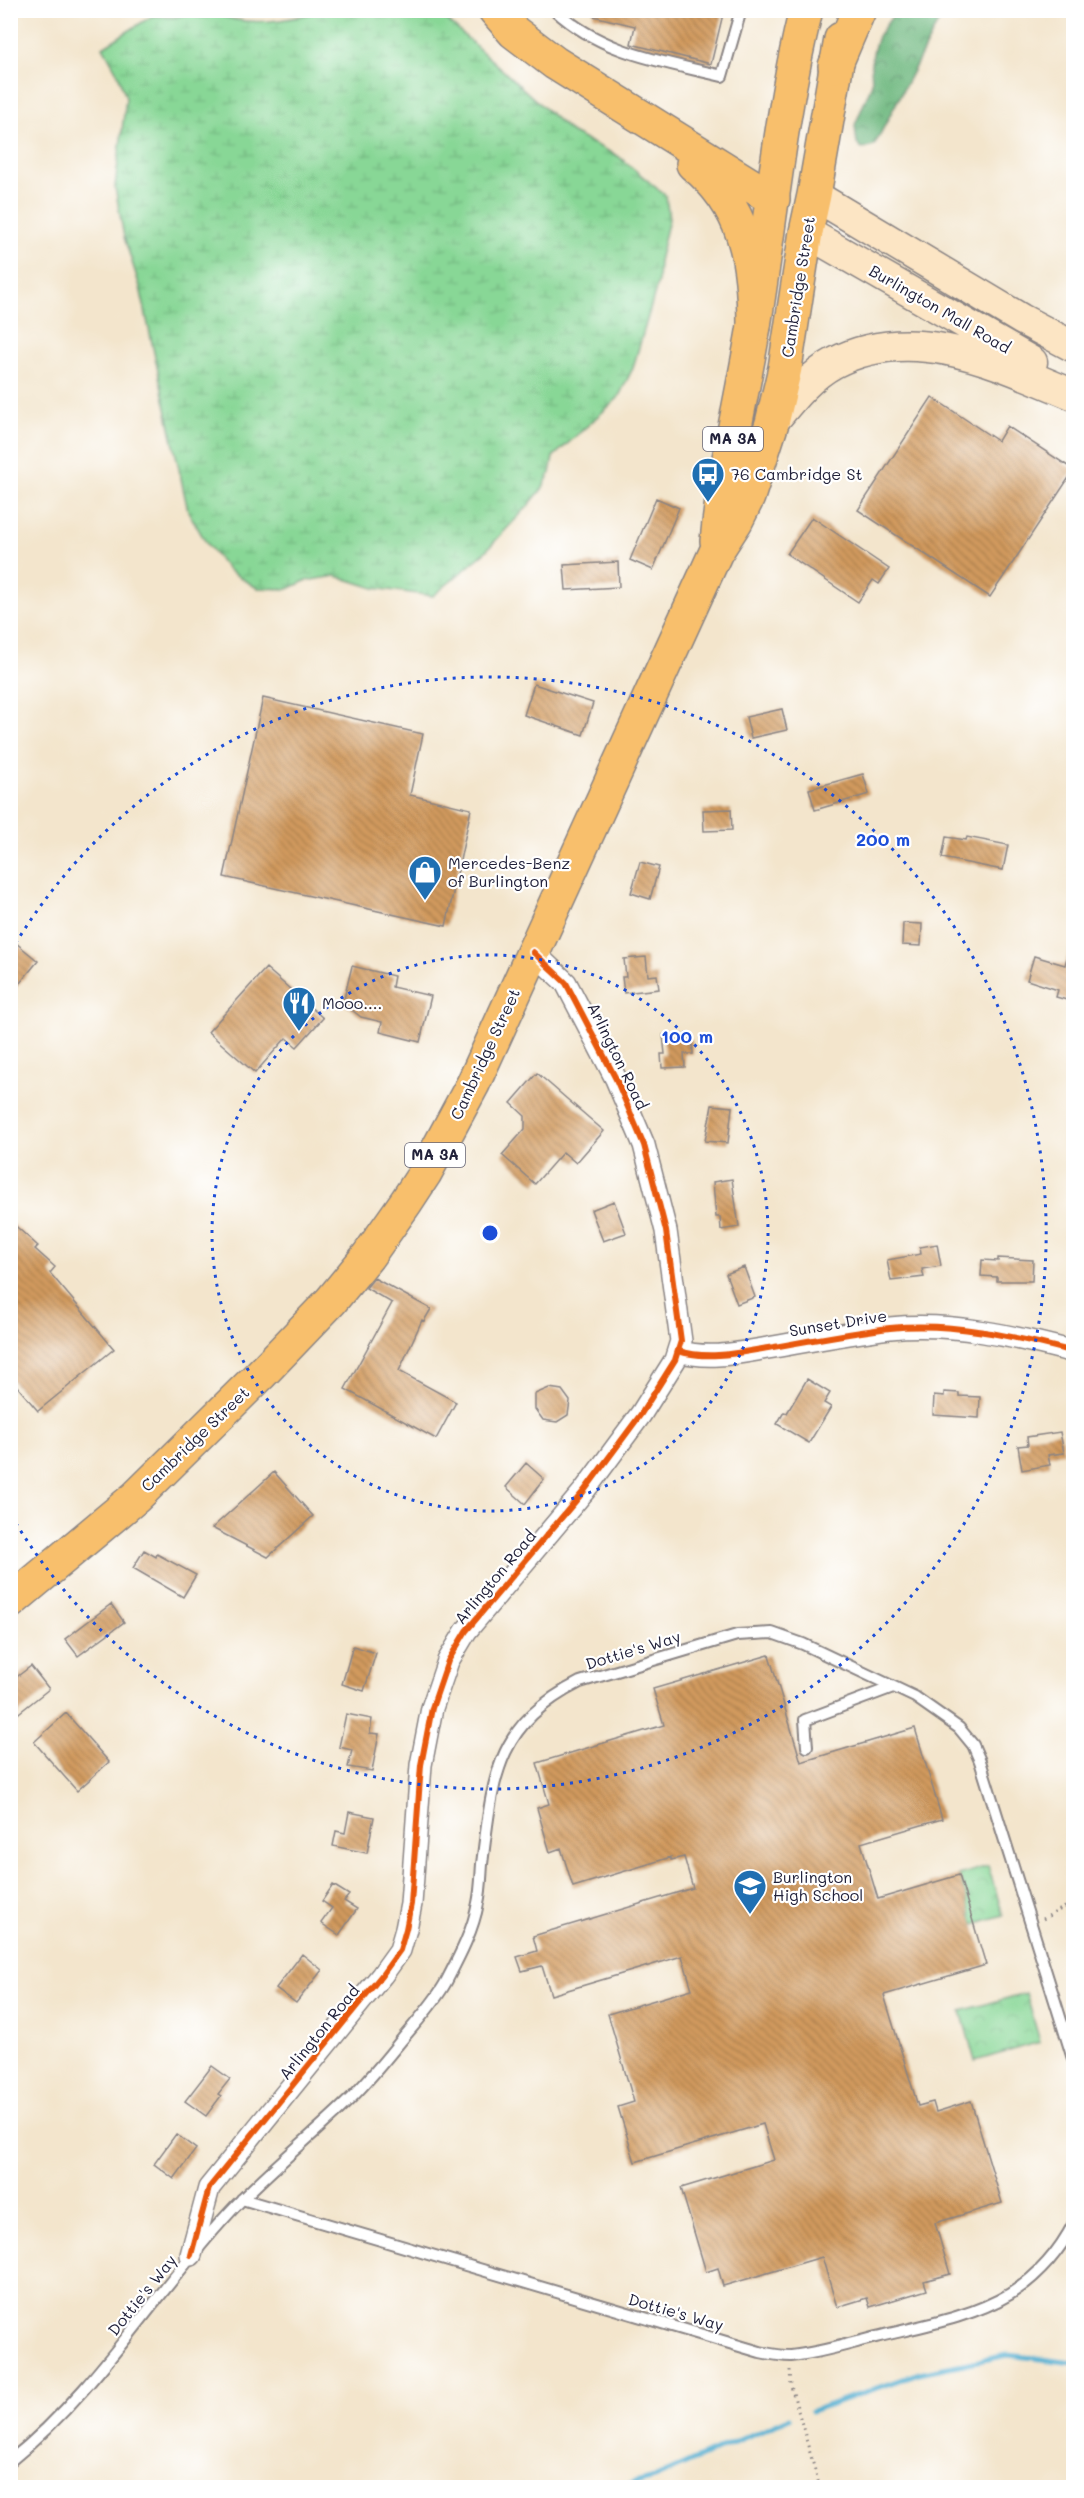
<svg xmlns="http://www.w3.org/2000/svg" width="1084" height="2498" font-family="Mali,sans-serif">
<style>
.forest{fill:url(#forest-crowns);stroke:#486d5d;stroke-width:1.5}
.wetland{fill:url(#wetland-marsh);stroke:#557c68;stroke-width:1.5}
.park{fill:url(#park-crowns);stroke:#557c68;stroke-width:1.5}
.lines{fill:none;stroke-linecap:round;stroke-linejoin:round}
.stream{stroke:#52afd0;stroke-width:5}
.building{fill:url(#building-back-hatch)}
.service-casing{stroke:#8a8484;stroke-width:14}
.minor-casing{stroke:#8a8484;stroke-width:24}
.secondary-casing{stroke:#8a8484;stroke-width:33}
.primary-casing{stroke:#8a8484;stroke-width:36}
.motorway-casing{stroke:#8a8484;stroke-width:36}
.path{stroke:#8a8484;stroke-width:3;stroke-dasharray:1.5 4.5;stroke-linecap:butt}
.service{stroke:#fff;stroke-width:10}
.minor{stroke:#fff;stroke-width:21}
.secondary{stroke:#fce5c4;stroke-width:30}
.primary{stroke:#f8bf6c;stroke-width:33}
.motorway{stroke:#f8bf6c;stroke-width:33}
.cycleway-casing{stroke:#fff;stroke-width:10}
.cycleway{stroke:#e8590c;stroke-width:6}
.ring{fill:none;stroke:#1d4ed8;stroke-width:3;stroke-dasharray:3 6}
.labels{text-anchor:middle;stroke-width:4.5;stroke-linejoin:round;paint-order:stroke}
.shield{fill:#fff;stroke:#646476;stroke-width:1.5}
.shield-label{font-size:15px;font-weight:bold;fill:#22223b}
.street-label{font-size:16px;fill:#22223b;stroke:#fff}
.poi-label{font-size:16px;fill:#22223b;stroke:#fff;text-anchor:start}
.centre{fill:#1d4ed8;stroke:#fff;stroke-width:3}
.ring-label{font-size:18px;text-anchor:middle;font-weight:bold;fill:#1d4ed8;stroke:#fff;stroke-width:4.5;stroke-linejoin:round;paint-order:stroke}
</style>
<defs>
<pattern id="forest-crowns" width="20" height="18" patternUnits="userSpaceOnUse" patternTransform="scale(1.5)"><rect width="20" height="18" fill="#6eb87f"/><path d="M2 6a3 3 0 1 1 6 0M12 15a3 3 0 1 1 6 0" fill="none" stroke="#5a9569"/></pattern>
<pattern id="wetland-marsh" width="20" height="14" patternUnits="userSpaceOnUse" patternTransform="scale(1.5)"><rect width="20" height="14" fill="#88d796"/><path d="M1 5h8M5 5V1M11 12h8M15 12V8" fill="none" stroke="#75b882"/></pattern>
<pattern id="park-crowns" width="20" height="18" patternUnits="userSpaceOnUse" patternTransform="scale(1.5)"><rect width="20" height="18" fill="#88d796"/><path d="M2 6a3 3 0 1 1 6 0M12 15a3 3 0 1 1 6 0" fill="none" stroke="#75b882"/></pattern>
<pattern id="building-back-hatch" width="6" height="6" patternUnits="userSpaceOnUse" patternTransform="scale(1.5)"><rect width="6" height="6" fill="#d19a5d"/><path d="M-1 5l2 2M0 0l6 6M5-1l2 2" fill="none" stroke="#a97d4e"/></pattern>
</defs>
<rect width="100%" height="100%" fill="#fff"/>
<filter id="ink" filterUnits="userSpaceOnUse"><feTurbulence type="fractalNoise" baseFrequency=".0167" numOctaves="2"/><feDisplacementMap in="SourceGraphic" scale="12" xChannelSelector="R" yChannelSelector="G"/><feConvolveMatrix kernelMatrix="1 2 1 2 8 2 1 2 1" color-interpolation-filters="sRGB"/></filter>
<filter id="wash" filterUnits="userSpaceOnUse"><feTurbulence type="fractalNoise" baseFrequency=".008" numOctaves="4" result="noise"/><feDisplacementMap in="SourceGraphic" scale="24" xChannelSelector="R" yChannelSelector="G"/><feGaussianBlur stdDeviation="1.35" result="paint"/><feColorMatrix in="noise" values="0 0 0 0 0 0 0 0 0 0 0 0 0 0 0 0 0 1.4 0 .05"/><feComposite in="paint" operator="in"/></filter>
<g filter="url(#wash)">
<rect width="100%" height="100%" fill="#f3e5cc"/>
<path class="forest" d="M896,11h48l-70,135 -12,3 -5,-5 -2,-19 17,-41 -1,-21 3,-14 4,-13z"/>
<path class="wetland" d="M211,11c30,17 77,11 109,-1l117,1 135,122 46,23 48,40 3,23 -10,42 -1,21 -25,86 -15,30 -65,59 -3,16 -8,16 -14,17 -46,49 -49,41 -59,-8 -38,-12 -31,5 -17,8 -31,-1 -29,-18 -21,-26 -19,-33 -48,-224 -16,-50 -9,-50 11,-89 -8,-24 -15,-27 49,-31 21,1z"/>
<path class="park" d="M988,1866l15,49 -29,9 -15,-49z
M1026,1993l14,49 -65,19 -14,-50z"/>
<g class="lines">
<path class="stream" d="M812,2411l107,-38 89,-18 66,8
M617,2488l37,-10 135,-60"/>
</g>
<g id="blocks">
<path class="building" d="M594,10h130l-13,54 -80,-20 4,-18 -42,-10z
M932,397l66,44 9,-15 67,44 -84,127 -132,-87z
M656,498l23,10 -26,62 -23,-10z
M812,517l77,52 -10,15 -6,-4 -15,22 -71,-48z
M618,562l1,25 -53,3 -2,-25z
M534,684l59,19 -10,32 -59,-20z
M263,698l160,36 -13,61 61,14 -25,117 -222,-49z
M782,709l5,21 -36,8 -5,-21z
M863,774l6,20 -54,16 -6,-21z
M731,809l1,21 -28,1 -1,-21z
M946,837l20,3 1,-3 41,8 -5,25 -61,-12z
M640,862l19,5 -9,32 -19,-6z
M903,923l19,1 -1,22 -19,-1z
M10,938l28,23 -28,34z
M1069,951l5,1v50l-18,-5 2,-7 -31,-10 7,-24 31,9z
M646,957l2,19 9,-1 2,14 -35,4 -2,-16h4l-2,-18z
M352,966l42,10 -2,11 39,9 -11,46 -40,-10 2,-10 -21,-5 -18,-14z
M266,968l57,50 -26,29 -11,-9 -31,35 -47,-41z
M682,1034v5h10l1,15h-9l1,13 -23,1 -1,-14h4l-2,-19z
M537,1073l67,58 -28,32 -13,-11 -28,32 -33,-29 23,-26v-13l-14,-13z
M712,1105l20,2 -4,36 -23,-2z
M732,1179l7,48 -18,3 -1,-13h-4l-3,-35z
M614,1201l12,32 -23,8 -12,-31z
M10,1221l28,25 -3,3 20,18 -5,6 64,76 -76,62 -28,-33z
M937,1244l4,22 -19,3 2,8 -33,4 -4,-21 34,-6 -1,-7z
M998,1258l35,2 -1,21h-35v-4l-16,-1 1,-16 16,1z
M744,1267l11,30 -18,7 -11,-30z
M374,1278l57,31 -7,12 -2,-1 -23,51 57,31 -20,37 -91,-50 47,-86 -26,-15z
M807,1379l23,14 -6,10 7,4 -22,36 -32,-19 7,-12 3,1z
M549,1388l13,2 8,11 -2,14 -11,7 -14,-2 -8,-11v-15z
M944,1392l15,1v3l21,1 -1,21 -46,-3 1,-20 10,1z
M1060,1432l4,21 -16,2 2,10 -28,5 -4,-24 10,-1 -1,-8z
M526,1463l18,16 -19,25 -19,-17z
M274,1472l39,44 -45,41 -56,-29z
M144,1550l12,7 1,-3 39,21 -13,22 -50,-29z
M111,1604l13,18 -46,34 -13,-17z
M353,1646l23,7 -12,38 -22,-7z
M769,1655l32,107 114,-34 27,91 -81,24 17,56 81,-24 27,90 -102,30 34,111 15,-4 3,10 35,-11 31,102 -67,20 15,51 -26,7 3,9 -57,17 -3,-9 -30,9 -15,-50 -99,29 -5,-18 -12,4 -25,-84 93,-28 -11,-36 -128,38 -17,-55 16,-5 -26,-88 84,-25 -10,-33 -131,39 -9,-29 -20,5 -5,-14 20,-6 -4,-15 160,-48 -9,-31 -13,3v-3l-98,30 -12,-39 -11,4 -13,-44 12,-4 -12,-41 127,-38 -11,-36z
M31,1666l18,23 -39,31v-38z
M66,1713l43,49 -32,29 -43,-49z
M346,1714l26,5 -2,14 9,1 -7,37 -24,-4 4,-17 -13,-3z
M349,1812l25,5 -7,36 -34,-7 3,-15 9,2z
M333,1885l16,10 -5,6 13,8 -18,26 -18,-12 11,-15 -10,-7z
M302,1954l20,16 -26,33 -20,-15z
M212,2066l18,13 -12,15 3,2 -15,20 -21,-15z
M176,2134l20,15 -22,30 -20,-15z"/>
</g>
</g>
<g filter="url(#ink)">
<use href="#blocks" fill-opacity="0" stroke="#8a8484" stroke-width="1.5"/>
<g class="lines">
<defs>
<path id="service" d="M555,10c48,44 106,51 167,66l19,-66
M807,1747l-2,-27 88,-33
M242,2199l518,153c10,2 21,4 31,4 29,-3 57,-12 85,-19 45,-11 94,-19 134,-43 27,-17 49,-42 64,-71
M10,2461c86,-69 144,-167 218,-247 37,-41 81,-75 120,-113 20,-19 38,-42 56,-64 15,-18 31,-35 42,-55 13,-25 27,-51 32,-79 3,-13 3,-26 4,-39 11,-86 13,-139 98,-182l157,-47 35,-2 31,11 112,53 44,31 14,17 7,16 94,301"/>
<path id="minor" d="M678,1351c31,9 60,2 90,-3 40,-7 81,-15 122,-20 62,-6 124,8 184,24
M191,2255l18,-67 173,-213 18,-25 6,-21 5,-25 10,-139 11,-57 16,-47 18,-30 118,-140 57,-77 34,-54 6,-19 -15,-110 -22,-86 -28,-66 -50,-96 -33,-31"/>
<path id="secondary" d="M814,195l207,124 53,28
M806,232l226,130
M772,423c18,-22 36,-46 62,-60 79,-42 165,1 240,32"/>
<path id="primary" d="M717,541c7,-72 25,-143 37,-215 17,-105 26,-212 52,-316
M10,1602l126,-105 124,-122 71,-74 37,-45 38,-54 19,-29 48,-89 243,-532 20,-31 12,-24 24,-74 13,-55 21,-136 8,-37 27,-156"/>
<path id="motorway" d="M495,10l19,22 41,31 218,136
M835,66l24,-56
M693,164c53,43 61,97 61,162"/>
</defs>
<use href="#service" class="service-casing"/>
<use href="#minor" class="minor-casing"/>
<use href="#secondary" class="secondary-casing"/>
<use href="#primary" class="primary-casing"/>
<use href="#motorway" class="motorway-casing"/>
<path class="path" d="M1043,1919l31,-17
M790,2370l1,16 29,102"/>
<use href="#service" class="service"/>
<use href="#minor" class="minor"/>
<use href="#secondary" class="secondary"/>
<use href="#primary" class="primary"/>
<use href="#motorway" class="motorway"/>
<defs>
<path id="cycleway" d="M678,1351c31,9 60,2 90,-3 40,-7 81,-15 122,-20 62,-6 124,8 184,24
M191,2255l18,-67 173,-213 18,-25 6,-21 5,-25 10,-139 11,-57 16,-47 18,-30 118,-140 57,-77 34,-54 6,-19 -15,-110 -22,-86 -28,-66 -50,-96 -33,-31"/>
</defs>
<use href="#cycleway" class="cycleway-casing"/>
<use href="#cycleway" class="cycleway"/>
</g>
</g>
<g class="ring">
<circle cx="490" cy="1233" r="278"/>
<path d="M11 951A556 556 0 1 1 11 1515"/>
</g>
<defs>
<symbol id="bus-pin" viewBox="-11 -11 22 30"><path d="M0 17L-7.5 6A9.5 9.5 0 1 1 7.5 6Z" fill="#1f6fb2" stroke="#fff"/><path d="M-5-6H5V4H4V6H2V4H-2V6H-4V4H-5ZM-3.5-4V0h7V-4ZM-3.5 1.2v1.5H-2V1.2ZM2 1.2v1.5H3.5V1.2Z" fill="#fff"/></symbol>
<symbol id="shop-pin" viewBox="-11 -11 22 30"><path d="M0 17L-7.5 6A9.5 9.5 0 1 1 7.5 6Z" fill="#1f6fb2" stroke="#fff"/><path d="M-5-2.5h2.3a2.7 3.5 0 0 1 5.4 0H5L5.5 6h-11ZM-1.5-2.5h3a1.5 2.3 0 0 0-3 0Z" fill="#fff"/></symbol>
<symbol id="restaurant-pin" viewBox="-11 -11 22 30"><path d="M0 17L-7.5 6A9.5 9.5 0 1 1 7.5 6Z" fill="#1f6fb2" stroke="#fff"/><path d="M-5-6h1v4h1v-4h1v4h1v-4h1v5L-1.5 .5V6h-2V.5L-5-1ZM5-6V6H3V1.5H1.5Q1.5-4 5-6Z" fill="#fff"/></symbol>
<symbol id="school-pin" viewBox="-11 -11 22 30"><path d="M0 17L-7.5 6A9.5 9.5 0 1 1 7.5 6Z" fill="#1f6fb2" stroke="#fff"/><path d="M0-5L7-2L0 1L-7-2ZM-4 1L0 2.5L4 1V4Q0 6-4 4Z" fill="#fff"/></symbol>
</defs>
<g fill-rule="evenodd">
<use href="#bus-pin" x="689" y="455" width="38" height="52"/>
<use href="#shop-pin" x="406" y="853" width="38" height="52"/>
<use href="#restaurant-pin" x="280" y="984" width="38" height="52"/>
<use href="#school-pin" x="731" y="1867" width="38" height="52"/>
</g>
<g class="labels">
<g class="shield">
<rect x="703" y="427" width="60" height="24" rx="4.5"/>
<rect x="405" y="1143" width="60" height="24" rx="4.5"/>
</g>
<g class="shield-label">
<text x="733" y="444">MA 3A</text>
<text x="435" y="1160">MA 3A</text>
</g>
<g class="street-label">
<text transform="translate(798 287) rotate(-81)" y="6">Cambridge Street</text>
<text transform="translate(940 309) rotate(30)" y="6">Burlington Mall Road</text>
<text transform="translate(485 1054) rotate(-65)" y="6">Cambridge Street</text>
<text transform="translate(618 1056) rotate(64)" y="6">Arlington Road</text>
<text transform="translate(838 1323) rotate(-9)" y="6">Sunset Drive</text>
<text transform="translate(195 1439) rotate(-44)" y="6">Cambridge Street</text>
<text transform="translate(495 1577) rotate(-50)" y="6">Arlington Road</text>
<text transform="translate(633 1650) rotate(-17)" y="6">Dottie's Way</text>
<text transform="translate(319 2032) rotate(-51)" y="6">Arlington Road</text>
<text transform="translate(142 2295) rotate(-51)" y="6">Dottie's Way</text>
<text transform="translate(676 2312) rotate(16)" y="6">Dottie's Way</text>
</g>
<g class="poi-label">
<text x="731" y="480">76 Cambridge St</text>
<text x="448" y="869">Mercedes-Benz<tspan x="448" dy="18">of Burlington</tspan></text>
<text x="322" y="1009">Mooo....</text>
<text x="773" y="1883">Burlington<tspan x="773" dy="18">High School</tspan></text>
</g>
</g>
<circle cx="490" cy="1233" r="9" class="centre"/>
<g class="ring-label">
<text x="883" y="846">200 m</text>
<text x="687" y="1043">100 m</text>
</g>
<rect width="1084" height="2498" fill="none" stroke="#fff" stroke-width="36"/>
</svg>
